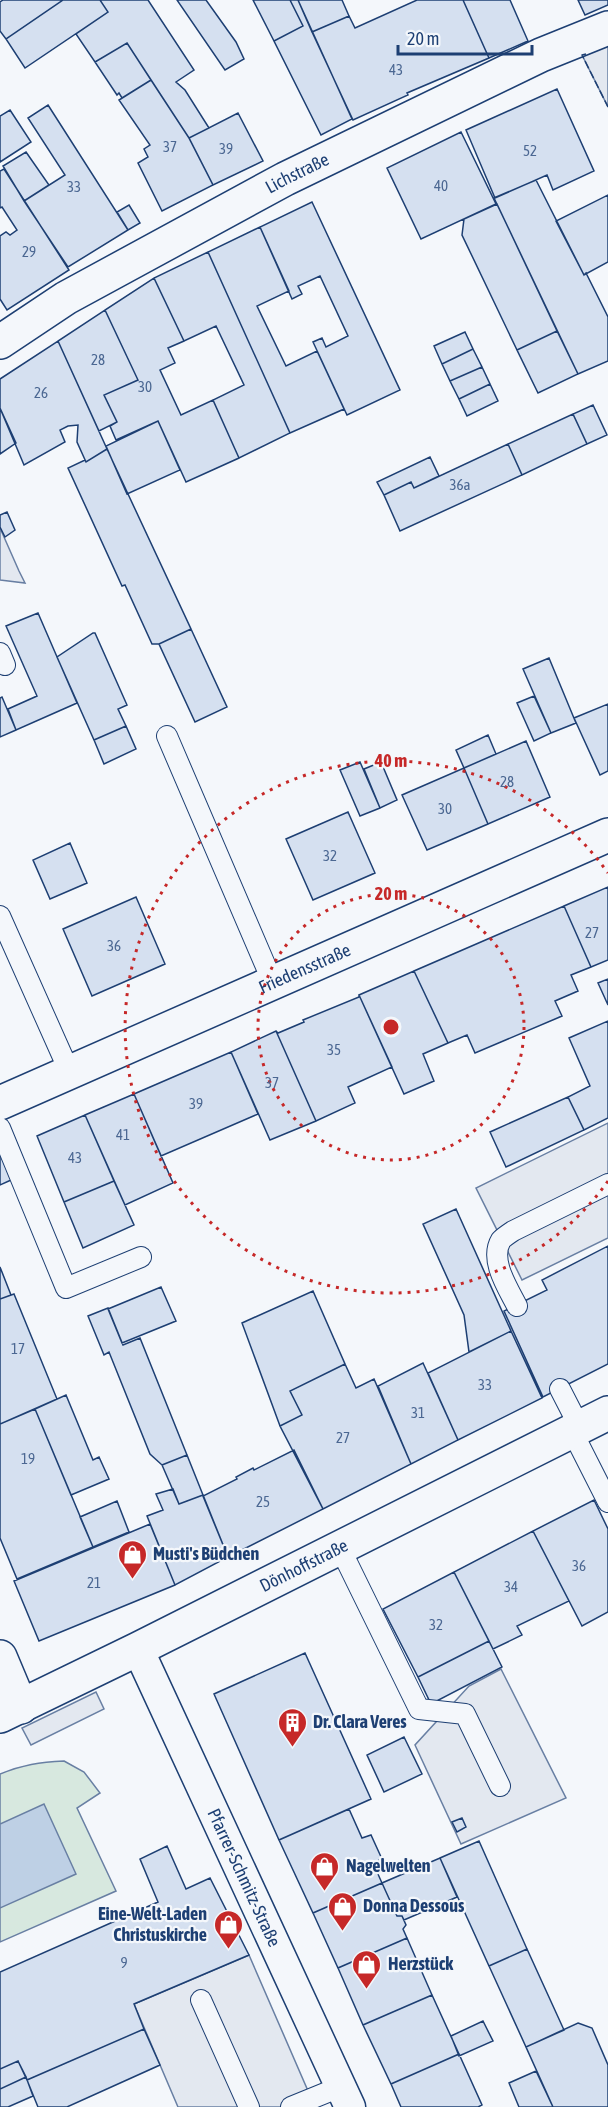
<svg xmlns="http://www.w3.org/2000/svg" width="608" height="2107" font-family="'Asap Condensed',sans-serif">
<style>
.green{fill:#d7e8df;stroke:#687fa3;stroke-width:1.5}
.parking{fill:#e3e8f0;stroke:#687fa3;stroke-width:1.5}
.water{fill:#bed0e5;stroke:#687fa3;stroke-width:1.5}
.building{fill:#d5e0f0;stroke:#1d3f73;stroke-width:1.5}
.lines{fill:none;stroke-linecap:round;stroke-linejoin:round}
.service-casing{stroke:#1d3f73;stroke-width:22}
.pedestrian-casing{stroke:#1d3f73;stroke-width:33}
.minor-casing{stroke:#1d3f73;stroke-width:36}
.service{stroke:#f4f7fb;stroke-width:20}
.pedestrian{stroke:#f4f7fb;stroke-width:30}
.minor{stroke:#f4f7fb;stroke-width:33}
.fence{stroke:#1d3f73;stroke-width:1.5;stroke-dasharray:8 3;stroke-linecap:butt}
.ring{fill:none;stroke:#c62828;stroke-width:3;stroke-dasharray:3 6}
.labels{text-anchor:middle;stroke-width:4.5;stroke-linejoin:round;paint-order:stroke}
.number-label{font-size:15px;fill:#4b6792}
.street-label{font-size:18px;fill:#1d3f73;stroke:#f4f7fb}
.poi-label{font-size:18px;font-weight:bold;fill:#1d3f73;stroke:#f4f7fb;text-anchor:start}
.centre{fill:#c62828;stroke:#f4f7fb;stroke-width:3}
.ring-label{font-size:18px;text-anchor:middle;font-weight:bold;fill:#c62828;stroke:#f4f7fb;stroke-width:4.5;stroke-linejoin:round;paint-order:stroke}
</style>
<rect width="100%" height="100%" fill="#f4f7fb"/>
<path class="green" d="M64,1761l20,11 16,21 -23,15 39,83 -116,51v-168c22,-9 40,-12 64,-13z"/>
<path class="parking" d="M608,44v63l-26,-52z
M0,528l19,43 6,12 -25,-3z
M608,1123v115l-86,42 -46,-92z
M501,1669l65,129 -105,46 -46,-99 54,-59z
M96,1692l8,17 -73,36 -9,-17z
M249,1955l66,152h-137l-44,-103z"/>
<path class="water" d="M44,1804l32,70 -76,34v-84z"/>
<path class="building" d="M3,0h60l-57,39 -6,-8v-29z
M63,0h37l8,12 -83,56 -19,-29z
M100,0h48l46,70 -18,12 9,8 24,38 -20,10 -62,-95 -32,19 -19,-28 32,-22z
M177,0h29l30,42 8,17 -19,11z
M253,0h37l13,26 -29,15z
M290,0h8l54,119 -31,16 -47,-94 29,-15z
M298,0h44l7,16 -37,16z
M417,0h46l26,58 -82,35 1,2 -55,25 -41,-88 37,-16 6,12z
M463,0h47l18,41 -39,17z
M578,0h30v5l-23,10z
M127,43l24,37 -29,18 -3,-5 -2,2 -22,-33z
M151,80l38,58 24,47 -51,26 -24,-48 10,-6 -4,-8 6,-4 -31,-45z
M557,89l37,82 -41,19 -6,-15 -52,23 -29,-68z
M48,105l80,125 -60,37 -44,-66 41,-26 -37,-57z
M10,110l21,32 -31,20v-46z
M238,113l25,48 -50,24 -24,-47z
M461,132l35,72 -75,35 -34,-71z
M26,152l23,33 -25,16 -21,-35z
M4,169l65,101 -62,40 -7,-11v-63l6,-4 4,3 7,-5 -15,-23 -2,1v-37z
M536,180l48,95 2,-2 22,44v44l-30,13 -84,-176z
M608,195v67l-24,13 -28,-54z
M312,202l88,188 -53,25 -34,-73 9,-4 4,9 22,-11 -28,-60 -22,10 4,8 -10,5 -32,-72z
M497,204l60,127 -40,19 -55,-115 2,-16z
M129,205l11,18 -12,7 -11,-18z
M260,227l29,64 -32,15 29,60 31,-15 27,58 -54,24 -82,-181z
M208,252l82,181 -51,25 -26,-58 31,-15 -28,-59 -32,15 -30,-63z
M154,278l30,63 -16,7 7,15 -15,7 21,45 32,-15 26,58 -53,24 -28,-61 -42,19 -6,-14 7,-4 -13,-27 34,-15 -33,-70z
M105,310l33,70 -34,15 13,27 -18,9 -41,-90z
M557,331l21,43 -40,19 -21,-43z
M465,332l8,17 -31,15 -8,-18z
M58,341l49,108 -21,13 -9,-20 1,-17 -10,1 -8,4 5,12 -41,23 -24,-57v-29z
M473,349l9,18 -32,14 -8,-17z
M482,367l8,17 -31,15 -9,-18z
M490,384l8,17 -31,15 -8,-17z
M593,405l14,30 -20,9 -14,-30z
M0,408l16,35 -16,11z
M573,414l14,30 -65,31 -14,-31z
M158,421l22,49 -53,24 -21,-48z
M508,444l14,31 -122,56 -16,-36 27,-13 3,6z
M107,449l84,180 -32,15h-7l-27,-59 -3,1 -54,-118 17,-8 1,2z
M430,457l9,19 -25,12 -3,-6 -27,13 -7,-13z
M7,512l8,18 -10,7 -5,-10v-12z
M38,613l39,90 -61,27 -8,-21 29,-13 -31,-70z
M191,629l36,78 -32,15 -36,-78z
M93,633h2l32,72 -9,4 8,17 -32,14 -37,-83z
M549,658l27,65 -25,10 -28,-64z
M534,696l17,37 -17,8 -17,-38z
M2,697l14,33 -16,7v-39z
M608,704v67l-8,4 -26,-57z
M126,726l10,23 -32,15 -10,-24z
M488,735l8,19 -32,14 -8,-18z
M526,741l24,56 -62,27 -24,-56z
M360,762l20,46 -20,8 -20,-46z
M381,762l16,38 -17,8 -16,-39z
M464,768l24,56 -61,26 -25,-55z
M348,812l27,61 -62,27 -27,-61z
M70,843l17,40 -37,16 -17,-39z
M608,887v73l-17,7 -27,-61z
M136,897l29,67 -73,32 -29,-67z
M564,906l27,61 -20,8 7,16 -23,10 7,15 -87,37 -8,-18 -19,8 -34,-72z
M414,971l34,72 -25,11 11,27 -30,13 -45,-99z
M608,979v26l-10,-22z
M359,995l33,72 -44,20 7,16 -39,18 -40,-90 2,2 26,-11 -1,-2 56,-23z
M608,1021v97l-24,12 -16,-33 22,-11 -21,-48z
M276,1031l40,90 -46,19 -39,-88z
M231,1052l27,62 -97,42 -27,-62z
M134,1094l39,89 -48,22 -40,-90z
M568,1097l16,33 -78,37 -16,-35z
M85,1115l29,66 -50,21 -27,-66z
M0,1151l11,29 -11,5z
M114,1181l20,44 -51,23 -19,-46z
M456,1209l55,122 -42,21 -5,-37 -41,-91z
M608,1246v118l-65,33 -39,-86 43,-21 -5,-10z
M0,1267l11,28 -11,4z
M161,1287l15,34 -54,22 -14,-34z
M313,1291l32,73 -55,27 12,24 -22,11 -38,-103z
M14,1294l43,105 -57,25v-125z
M108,1308l15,37 17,-7 47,117 -25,10 -12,-11 -41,-102 -5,3 -16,-39z
M511,1331l31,67 -84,42 -30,-67z
M423,1363l35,77 -47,24 -33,-78z
M345,1364l11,24 18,-9 37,85 -88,45 -43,-83 22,-11 -12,-24z
M66,1395l27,65 6,-3 10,22 -38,16 -36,-86z
M35,1409l58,138 -76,32 -17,-41v-114z
M294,1450l29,59 -95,48 -25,-61 34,-17 -1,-2 17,-9 1,2z
M187,1455l16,40 -24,9 -17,-39z
M173,1489l6,15 24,-9 25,62 -53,28 -28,-69 16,-6 -7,-16z
M594,1500l14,29v83l-26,14 -49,-95z
M117,1501l12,31 -36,15 -13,-30z
M150,1524l25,61 -136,56 -25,-60z
M533,1531l36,70 -52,25 5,9 -29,14 -39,-77z
M454,1572l35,69 -71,36 -35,-68z
M489,1641l13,26 -71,37 -13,-27z
M305,1653l66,146 -92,41 -65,-146z
M404,1737l18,37 -38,18 -17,-37z
M349,1809l13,29 9,-3 11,24 -9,4 9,20 -69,30 -34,-73z
M462,1818l4,9 -9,5 -5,-10z
M479,1841l48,108 -38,17 -49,-108z
M167,1846l19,43 24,-11 39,77 -115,49 10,25 -117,51 -9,-19 -18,8v-97l158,-70 -18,-43z
M440,1858l17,39 -53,23 -2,-4h-5l-15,-33z
M382,1883l15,33h5l4,9 -3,4 4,9 -69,30 -25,-55z
M407,1938l25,57 -69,30 -25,-57z
M527,1949l37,81 -38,17 -37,-81z
M432,1995l27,59 -68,30 -28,-59z
M483,2021l10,20 -34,15 -8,-20z
M578,2023l14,5 16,37v42h-55l-27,-60z
M144,2029l16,36 -93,42h-29l-11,-27z
M459,2054l23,51 -4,2h-77l-10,-23z
M18,2061l8,16 -26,12v-20z
M536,2071l17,36h-34l-10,-24z
M26,2077l7,19 -25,11h-8v-18z"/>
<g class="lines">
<defs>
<path id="service" d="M0,653l5,12
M167,736l106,247
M0,916l70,157
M0,1128l66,160 75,-31
M517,1306c-9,-18 -28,-46 -16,-66 3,-3 9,-7 12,-9l95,-47
M560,1389l20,39
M572,1431l36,71
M340,1548l79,161 46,5 35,72
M201,2000l48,107
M291,2107l49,-20"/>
<g id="pedestrian">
<path id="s1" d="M138,1649l212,458"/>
</g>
<g id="minor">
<path id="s2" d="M0,342l66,-44 219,-119 256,-124 67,-27"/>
<path id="s3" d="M0,1103l608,-268"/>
<path d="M0,1657l21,50"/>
<path id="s4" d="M0,1716l138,-67 470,-236"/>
</g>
</defs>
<use href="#service" class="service-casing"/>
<use href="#pedestrian" class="pedestrian-casing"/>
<use href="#minor" class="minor-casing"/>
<use href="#service" class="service"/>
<use href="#pedestrian" class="pedestrian"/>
<use href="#minor" class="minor"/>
<path class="fence" d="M586,54l-4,1 26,52"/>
</g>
<g class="ring">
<circle cx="391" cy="1027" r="133"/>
<path d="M608 1181A266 266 0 1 1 608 873"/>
</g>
<defs>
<symbol id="shop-pin" viewBox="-11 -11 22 30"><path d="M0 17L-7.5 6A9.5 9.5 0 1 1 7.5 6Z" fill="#c62828" stroke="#f4f7fb"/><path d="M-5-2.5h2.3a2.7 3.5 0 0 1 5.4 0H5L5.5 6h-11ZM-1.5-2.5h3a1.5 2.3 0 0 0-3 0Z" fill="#fff"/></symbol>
<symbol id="building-pin" viewBox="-11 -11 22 30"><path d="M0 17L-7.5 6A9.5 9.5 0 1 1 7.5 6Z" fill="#c62828" stroke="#f4f7fb"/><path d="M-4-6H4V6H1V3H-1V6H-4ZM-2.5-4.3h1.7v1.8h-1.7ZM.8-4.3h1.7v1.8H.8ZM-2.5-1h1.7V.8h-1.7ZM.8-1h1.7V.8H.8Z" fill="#fff"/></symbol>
</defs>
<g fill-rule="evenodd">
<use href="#shop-pin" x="116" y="1538" width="33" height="45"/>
<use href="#building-pin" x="276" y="1706" width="33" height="45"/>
<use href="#shop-pin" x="308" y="1850" width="33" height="45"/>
<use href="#shop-pin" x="326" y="1890" width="33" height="45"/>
<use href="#shop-pin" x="212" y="1908" width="33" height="45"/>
<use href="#shop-pin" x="350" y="1948" width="33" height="45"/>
</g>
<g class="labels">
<g class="number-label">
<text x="396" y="75">43</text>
<text x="170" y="152">37</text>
<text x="226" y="154">39</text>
<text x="530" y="156">52</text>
<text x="441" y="191">40</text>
<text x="74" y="192">33</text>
<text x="29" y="257">29</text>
<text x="98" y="365">28</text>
<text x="145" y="392">30</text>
<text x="41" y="398">26</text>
<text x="460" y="490">36a</text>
<text x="507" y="787">28</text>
<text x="445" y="814">30</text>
<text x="330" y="861">32</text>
<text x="592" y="938">27</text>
<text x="114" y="951">36</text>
<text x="334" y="1055">35</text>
<text x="272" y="1088">37</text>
<text x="196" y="1109">39</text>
<text x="123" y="1140">41</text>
<text x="75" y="1163">43</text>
<text x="18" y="1354">17</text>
<text x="485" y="1390">33</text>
<text x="418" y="1418">31</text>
<text x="343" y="1443">27</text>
<text x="28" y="1464">19</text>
<text x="263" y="1507">25</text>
<text x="579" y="1571">36</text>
<text x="94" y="1588">21</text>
<text x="511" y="1592">34</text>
<text x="436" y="1630">32</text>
<text x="124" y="1968">9</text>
</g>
<g class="street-label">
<text dy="6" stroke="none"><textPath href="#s2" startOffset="342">Lichstraße</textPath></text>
<text dy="6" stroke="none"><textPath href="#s3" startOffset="333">Friedensstraße</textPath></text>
<text dy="6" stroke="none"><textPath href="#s4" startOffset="339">Dönhoffstraße</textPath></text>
<text dy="6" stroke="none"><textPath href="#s1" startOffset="252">Pfarrer-Schmitz-Straße</textPath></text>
</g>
<g class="poi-label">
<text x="153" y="1560">Musti's Büdchen</text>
<text x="313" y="1728">Dr. Clara Veres</text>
<text x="346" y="1872">Nagelwelten</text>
<text x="363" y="1912">Donna Dessous</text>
<text x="207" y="1920" text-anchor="end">Eine-Welt-Laden<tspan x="207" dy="21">Christuskirche</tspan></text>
<text x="388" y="1970">Herzstück</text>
</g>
</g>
<circle cx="391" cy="1027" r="9" class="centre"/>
<g class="ring-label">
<text x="391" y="767">40 m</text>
<text x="391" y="900">20 m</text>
</g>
<path d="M398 45v9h134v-9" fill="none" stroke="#1d3f73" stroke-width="3"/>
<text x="407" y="45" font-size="18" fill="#1d3f73" stroke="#f4f7fb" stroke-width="4.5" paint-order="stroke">20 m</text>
</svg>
